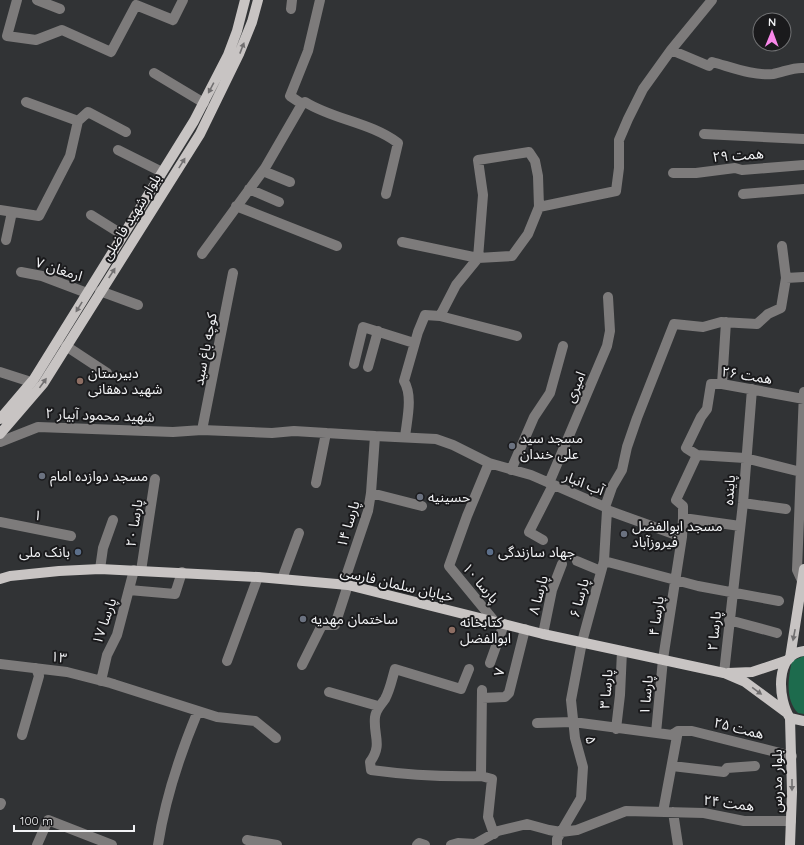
<svg xmlns="http://www.w3.org/2000/svg" width="804" height="845" font-family="Quicksand,'Noto Sans Arabic',sans-serif">
<style>
.green{fill:#1d6b4d}
.lines{fill:none;stroke-linecap:round;stroke-linejoin:round}
.minor{stroke:#7d7b7b;stroke-width:10}
.major{stroke:#c8c4c3;stroke-width:10}
.oneway{fill:#716f70}
.education-dot{fill:#8d6e63;stroke:#1a1a1c;stroke-width:1.5}
.worship-dot{fill:#6b7280;stroke:#1a1a1c;stroke-width:1.5}
.service-dot{fill:#5c6f8a;stroke:#1a1a1c;stroke-width:1.5}
.labels{text-anchor:middle;stroke-width:4;stroke-linejoin:round;paint-order:stroke}
.street-label{font-size:14px;fill:#f2f3f5;stroke:#1a1a1c}
.poi-label{font-size:14px;fill:#f2f3f5;stroke:#1a1a1c;text-anchor:start}
</style>
<rect width="100%" height="100%" fill="#313335"/>
<path class="green" d="M804,656v58l-6,-1c-13,-13 -10,-35 -6,-52z"/>
<g class="lines">
<path class="minor" d="M17,0l-10,36 29,4 26,-10 49,22 25,-47 37,15 10,-20
M37,0l23,9
M291,9l1,-9
M671,50l38,16 3,-4c19,5 41,14 61,12 11,-2 20,-7 31,-6
M154,73l50,30
M26,102l52,19
M302,104l3,-2c29,18 65,20 93,41l-12,51
M704,134l100,5
M118,150l44,22
M263,171l27,11
M673,173h23l39,-5 7,2 62,-5
M249,189l30,13
M743,194l61,-5
M236,206l101,40
M539,207l77,-16 3,-23v-28l9,-21 15,-30 28,-39 41,-50
M0,210l39,6 31,-60 8,-35 10,-9 38,20
M91,215l32,20
M6,240l6,-28
M402,242l76,16 5,-63 -5,-35 51,-8 6,9 3,15 1,31 -11,27 -16,22 -34,2 -22,27 -16,31 -15,-1 -7,17 -14,49c9,15 3,38 1,56
M202,254l63,-86 37,-64 -12,-8 18,-45 12,-51
M21,272l21,4 45,17
M786,278l18,-1
M100,291l38,14
M440,316l77,20
M66,346l41,27
M354,364l9,-37 51,16
M368,367l10,-36
M0,372l31,10
M722,384l4,-62
M202,430l31,-157
M0,442l38,-15 135,5 29,-2 70,3 22,-2 81,5
M697,455l-11,-7 15,-31 6,-8 4,-25h11l82,15
M511,470l23,-53 16,-24 13,-47
M316,483l10,-50
M549,483l58,-137 3,-15 -2,-34
M371,493l51,13
M743,503l43,6
M605,507l7,-20 10,-17 5,-23 10,-29 37,-94 29,3 18,-5 36,2 11,-10 13,-6 5,-30 -4,-32
M683,518v-12l-7,-6 21,-45 48,3 56,14
M0,522l71,14
M682,537l1,-19 57,8
M543,540l-14,-8 24,-47
M577,561l24,10
M604,561l94,25 81,15
M100,569l3,-21 10,-28
M141,571l14,-92
M282,579l17,-46
M803,583l-6,-13 7,-178
M343,585l25,-74 3,-18 4,-57 61,3 17,6 36,18
M129,590l46,4 7,-22
M729,620l48,13
M495,622l-46,-56 18,-50 22,-53 42,12 74,32 2,3 75,27 -19,122 -7,74
M543,634l9,-44 10,-26
M227,661l31,-84
M490,663l14,-39
M0,664l67,8 47,12
M302,665l20,-40h13l13,-40
M469,669l-8,20 -66,-20c-3,10 -5,21 -10,30 -4,6 -9,10 -10,18 -2,19 8,27 -5,45l1,8c37,5 73,7 110,6
M724,673l19,-170 9,-114
M101,681l6,-26 10,-20 17,-65
M107,682l110,35 38,4 21,17
M482,690l-1,86 11,3 -4,38 6,17
M329,692l49,14
M482,698l23,-1 4,-4 16,-64
M537,723l36,-1 99,13 6,-4
M616,729l4,-34 2,-44
M678,731h14l100,25
M22,735l17,-59 -3,-8
M672,766l52,6 3,-4 28,-2
M0,805l1,-2
M663,812l15,-81
M673,812l5,33
M247,840l30,5
M37,845l11,-25 64,25
M158,845c7,-46 22,-91 40,-134
M417,845l2,-2 6,2
M451,845l7,-2 17,1 23,-13 29,-7 22,6 12,2 16,-2 49,-19 78,2 40,8h47
M557,845v-6l24,-41 2,-31 -8,-29 -4,-38 11,-58 22,-81 3,-51"/>
<path class="major" d="M0,419l34,-40 160,-258 34,-66 9,-24 8,-31
M0,434l43,-50 157,-250 39,-80 13,-32 6,-22
M0,579l10,-3 49,-5 41,-2 158,8 90,8 195,49 181,39 21,9 42,31
M804,651c-30,3 -26,49 -14,67l14,3
M790,658l14,-89
M728,673l24,-1 36,-12
M790,845l2,-53 -2,-74"/>
</g>
<defs><path id="oneway-solid" d="M-6-.8H1V-3.2L6.5 0L1 3.2V.8H-6Z"/></defs>
<g class="oneway">
<use href="#oneway-solid" transform="translate(242 48) rotate(-69)"/>
<use href="#oneway-solid" transform="translate(211 88) rotate(118)"/>
<use href="#oneway-solid" transform="translate(182 163) rotate(-58)"/>
<use href="#oneway-solid" transform="translate(112 273) rotate(-57)"/>
<use href="#oneway-solid" transform="translate(79 307) rotate(122)"/>
<use href="#oneway-solid" transform="translate(43 383) rotate(-54)"/>
<use href="#oneway-solid" transform="translate(794 635) rotate(101)"/>
<use href="#oneway-solid" transform="translate(757 691) rotate(36)"/>
<use href="#oneway-solid" transform="translate(792 785) rotate(90)"/>
</g>
<g class="education-dot">
<circle cx="80" cy="381" r="4"/>
<circle cx="452" cy="630" r="4"/>
</g>
<g class="worship-dot">
<circle cx="512" cy="446" r="4"/>
<circle cx="42" cy="476" r="4"/>
<circle cx="420" cy="497" r="4"/>
<circle cx="624" cy="534" r="4"/>
<circle cx="303" cy="619" r="4"/>
</g>
<g class="service-dot">
<circle cx="78" cy="552" r="4"/>
<circle cx="490" cy="552" r="4"/>
</g>
<g class="labels">
<g class="street-label">
<text transform="translate(738 155) rotate(-4)" y="5">همت ۲۹</text>
<text transform="translate(131 217) rotate(-58)" y="5">بلوار شهید فاضلی</text>
<text transform="translate(59 269) rotate(18)" y="5">ارمغان ۷</text>
<text transform="translate(205 349) rotate(-79)" y="5">کوچه باغ سید</text>
<text transform="translate(747 375) rotate(9)" y="5">همت ۲۶</text>
<text transform="translate(575 387) rotate(-68)" y="5">امیری</text>
<text transform="translate(100 415) rotate(2)" y="5">شهید محمود آبیار ۲</text>
<text transform="translate(584 483) rotate(22)" y="5">آب انبار</text>
<text transform="translate(729 490) rotate(-86)" y="5">پاینده</text>
<text transform="translate(38 515) rotate(11)" y="5">۱</text>
<text transform="translate(134 523) rotate(-81)" y="5">پارسا ۲۰</text>
<text transform="translate(348 524) rotate(-73)" y="5">پارسا ۱۴</text>
<text transform="translate(481 583) rotate(50)" y="5">پارسا ۱۰</text>
<text transform="translate(397 584) rotate(13)" y="5">خیابان سلمان فارسی</text>
<text transform="translate(538 595) rotate(-75)" y="5">پارسا ۸</text>
<text transform="translate(579 598) rotate(-75)" y="5">پارسا ۶</text>
<text transform="translate(656 616) rotate(-82)" y="5">پارسا ۴</text>
<text transform="translate(104 621) rotate(-71)" y="5">پارسا ۱۷</text>
<text transform="translate(714 631) rotate(-84)" y="5">پارسا ۲</text>
<text transform="translate(59 657) rotate(8)" y="5">۱۳</text>
<text transform="translate(499 672) rotate(-77)" y="5">۷</text>
<text transform="translate(606 689) rotate(-85)" y="5">پارسا ۳</text>
<text transform="translate(646 695) rotate(-84)" y="5">پارسا ۱</text>
<text transform="translate(739 728) rotate(14)" y="5">همت ۲۵</text>
<text transform="translate(591 740) rotate(77)" y="5">۵</text>
<text transform="translate(777 781) rotate(-90)" y="5">بلوار مدرس</text>
<text transform="translate(729 803) rotate(7)" y="5">همت ۲۴</text>
</g>
<g class="poi-label">
<text x="88" y="378">دبیرستان<tspan x="88" dy="16">شهید دهقانی</tspan></text>
<text x="520" y="443">مسجد سید<tspan x="520" dy="16">علی خندان</tspan></text>
<text x="50" y="481">مسجد دوازده امام</text>
<text x="428" y="502">حسینیه</text>
<text x="632" y="531">مسجد ابوالفضل<tspan x="632" dy="16">فیروزآباد</tspan></text>
<text x="70" y="557" text-anchor="end">بانک ملی</text>
<text x="498" y="557">جهاد سازندگی</text>
<text x="311" y="624">ساختمان مهدیه</text>
<text x="460" y="627">کتابخانه<tspan x="460" dy="16">ابوالفضل</tspan></text>
</g>
</g>
<g transform="translate(772 32) rotate(1)"><circle r="19" fill="#1a1a1c" stroke="#707173"/>
<path d="M0-3L7 15L0 10L-7 15Z" fill="#f987e9"/>
<text y="-6" font-size="11" font-weight="bold" text-anchor="middle" fill="#f2f3f5">N</text>
</g>
<path d="M14 825v6h120v-6" fill="none" stroke="#f2f3f5" stroke-width="2"/>
<text x="20" y="825" font-size="12" fill="#f2f3f5" stroke="#1a1a1c" stroke-width="3" paint-order="stroke">100 m</text>
</svg>
